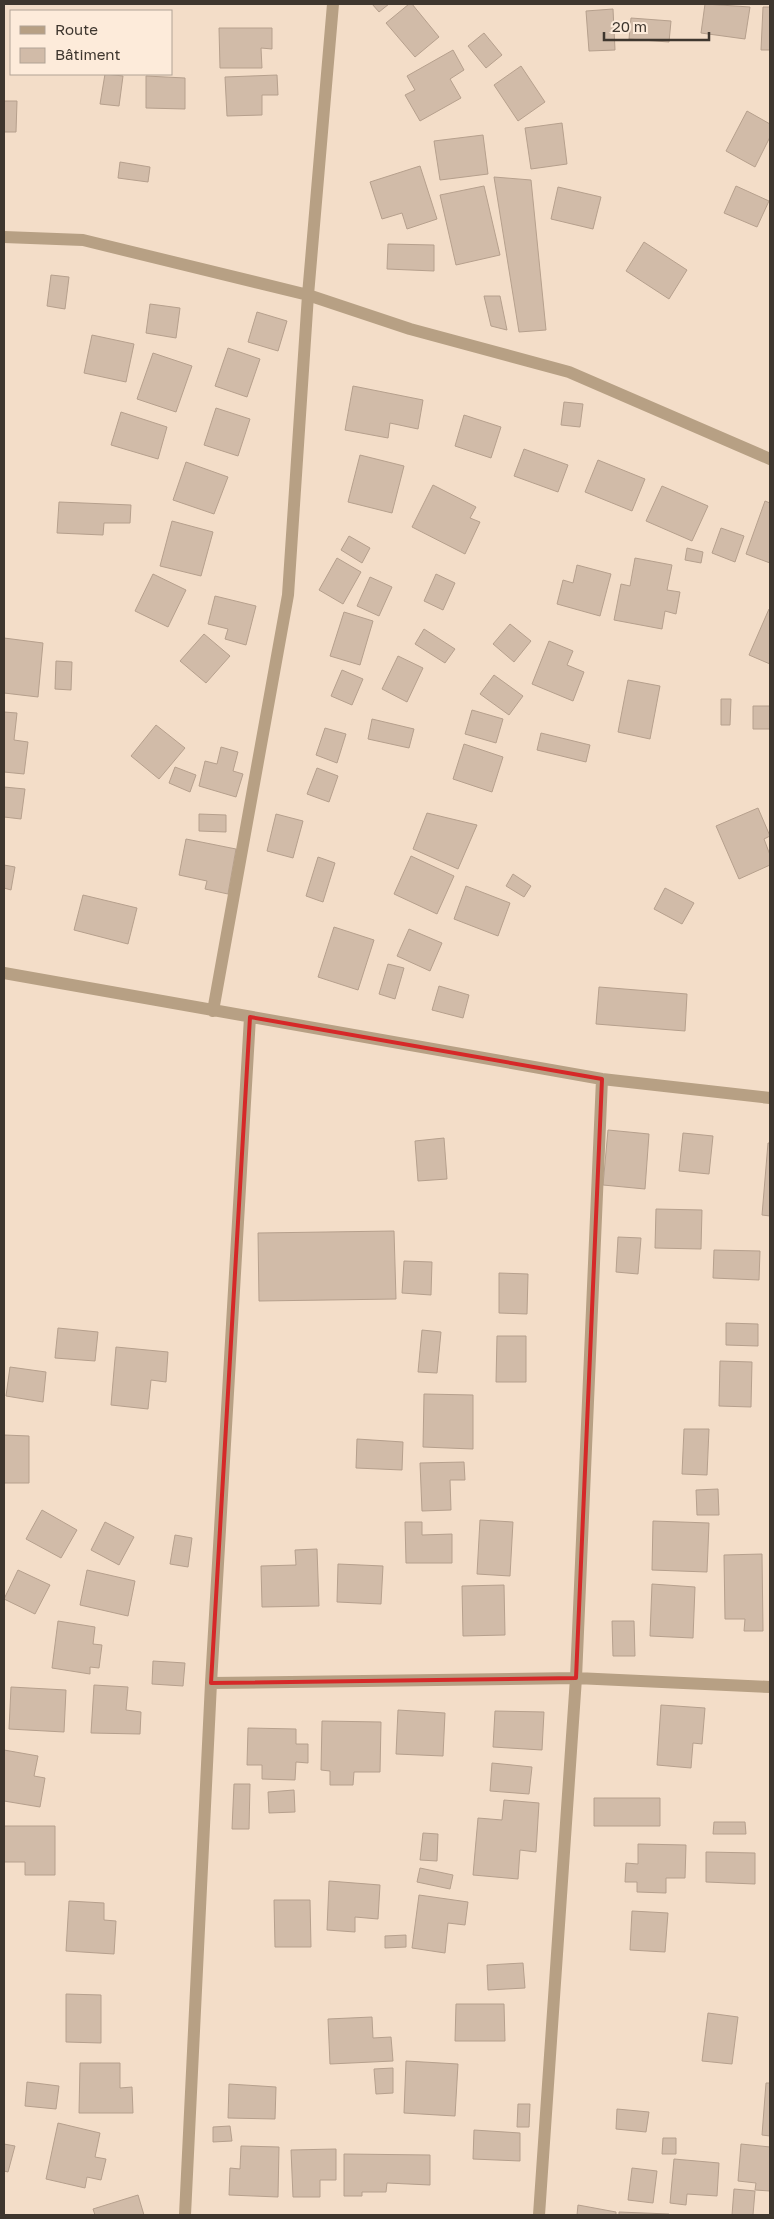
<svg xmlns="http://www.w3.org/2000/svg" width="774" height="2219" font-family="'Golos Text',sans-serif">
<style>
.building{fill:#d1bba8;stroke:#b6a08d}
.lines{fill:none;stroke-linecap:round;stroke-linejoin:round}
.minor{stroke:#b7a084;stroke-width:12}
.marked{fill:none;stroke:#d62828;stroke-width:4;stroke-linejoin:round}
</style>
<rect width="100%" height="100%" fill="#f3ddc8"/>
<path class="building" d="M372,4h17l-10,8z
M409,4h3l27,33 -24,20 -29,-34z
M705,4l45,3 -5,32 -44,-6z
M763,7h7v43h-9z
M613,9l2,41 -26,1 -3,-40z
M631,18l40,3 -2,21 -40,-3z
M219,28h53v21l-11,-1 1,20h-42z
M484,33l18,22 -16,13 -18,-22z
M453,50l11,20 -14,9 11,19 -41,23 -15,-26 10,-5 -8,-14z
M521,66l24,36 -27,19 -24,-36z
M105,74l18,2 -4,30 -19,-2z
M277,75l1,20h-16v20l-35,1 -2,-39z
M146,76l39,2v31l-39,-1z
M4,101h13l-1,31h-12z
M747,111l23,13v13l-15,30 -29,-16z
M562,123l5,41 -36,5 -6,-41z
M483,135l5,39 -48,6 -6,-39z
M120,162l30,5 -2,15 -30,-4z
M420,166l17,53 -30,10 -5,-16 -20,6 -12,-37z
M494,177l37,3 15,150 -27,2z
M484,186l16,69 -44,10 -16,-70z
M736,186l33,15 -12,26 -33,-14z
M558,187l43,10 -8,32 -42,-10z
M644,242l43,28 -18,29 -43,-28z
M388,244l46,1v26l-47,-2z
M51,275l18,2 -4,32 -18,-3z
M484,296h16l7,34 -16,-4z
M150,304l30,4 -4,30 -30,-5z
M257,312l30,9 -9,30 -30,-9z
M92,335l42,9 -8,38 -42,-9z
M228,348l32,11 -13,38 -32,-11z
M153,353l39,13 -16,46 -39,-13z
M353,386l70,14 -5,29 -28,-6 -2,15 -43,-8z
M564,402l19,2 -3,23 -19,-2z
M216,408l34,11 -12,37 -34,-11z
M121,412l46,15 -9,32 -47,-14z
M464,415l37,12 -10,31 -36,-12z
M524,449l44,16 -10,27 -44,-16z
M360,455l44,11 -12,47 -44,-11z
M598,460l47,19 -13,32 -47,-19z
M186,462l42,15 -14,37 -41,-14z
M433,485l43,22 -6,11 10,4 -15,32 -53,-27z
M662,486l46,20 -16,35 -46,-20z
M765,501l5,2v60l-24,-9z
M59,502l72,3 -1,18h-26l-1,12 -46,-2z
M172,521l41,11 -12,44 -41,-10z
M721,528l23,8 -9,26 -23,-9z
M349,536l21,12 -8,15 -21,-13z
M687,548l16,4 -2,11 -16,-3z
M337,558l24,14 -18,32 -24,-14z
M635,558l37,7 -5,25 13,2 -4,22 -11,-3 -3,18 -48,-9 7,-36 9,2z
M577,565l34,9 -11,42 -43,-12 6,-24 10,3z
M153,574l33,16 -18,37 -33,-16z
M436,574l19,9 -12,27 -19,-9z
M370,577l22,10 -13,29 -22,-10z
M215,596l41,10 -10,39 -21,-6 3,-10 -20,-5z
M769,609l1,1v54l-21,-9z
M344,612l29,9 -13,44 -30,-9z
M510,624l21,17 -17,21 -21,-18z
M424,629l31,20 -10,14 -30,-19z
M204,634l26,22 -24,27 -26,-22z
M4,638l39,5 -5,54 -34,-4z
M549,641l24,10 -6,14 17,7 -11,29 -41,-17z
M398,656l25,12 -16,34 -25,-13z
M56,661l16,1 -1,28 -16,-1z
M342,670l21,9 -11,26 -21,-9z
M494,675l29,21 -14,19 -29,-21z
M628,680l32,6 -10,53 -32,-7z
M721,699h10l-1,26h-9z
M753,706h17v23h-17z
M472,710l31,9 -7,24 -31,-9z
M4,712l13,1 -3,27 14,2 -4,32 -20,-2z
M372,719l42,10 -5,19 -41,-9z
M156,725l29,23 -26,31 -28,-23z
M325,728l21,6 -9,29 -21,-8z
M541,733l49,12 -4,17 -49,-12z
M464,744l39,13 -11,35 -39,-13z
M221,747l17,5 -5,19 10,3 -7,23 -37,-11 6,-25 12,3z
M175,767l21,8 -6,17 -21,-9z
M317,768l21,8 -9,26 -22,-8z
M4,787l21,2 -4,30 -17,-2z
M758,808l12,28 -6,3 6,16v10l-31,14 -23,-53z
M427,813l50,12 -19,44 -45,-20z
M199,814l27,1v17l-27,-1z
M276,814l27,7 -10,37 -26,-7z
M186,839l50,10 -8,45 -23,-5 2,-8 -28,-6z
M411,856l43,20 -17,38 -43,-20z
M318,857l17,6 -12,39 -17,-6z
M4,865l11,2 -4,23 -7,-2z
M513,874l18,12 -7,11 -18,-11z
M466,886l44,17 -12,33 -44,-17z
M665,888l29,15 -12,21 -28,-15z
M83,895l54,13 -9,36 -54,-14z
M334,927l40,13 -16,50 -40,-13z
M409,929l33,14 -12,28 -33,-15z
M388,964l16,4 -9,31 -16,-5z
M439,986l30,9 -6,23 -31,-8z
M599,987l88,7 -2,37 -89,-7z
M608,1130l41,4 -4,55 -42,-4z
M683,1133l30,3 -4,38 -30,-3z
M444,1138l3,41 -29,2 -3,-40z
M768,1143h2v73l-8,-1z
M656,1209l46,1 -1,39 -46,-1z
M394,1231l2,68 -137,2 -1,-68z
M618,1237l23,1 -3,36 -22,-2z
M714,1250l46,1 -1,29 -46,-2z
M404,1261l28,1 -1,33 -29,-2z
M499,1273l29,1 -1,40 -28,-1z
M726,1323l32,1v22l-32,-1z
M58,1328l40,4 -3,29 -40,-3z
M422,1330l19,2 -4,41 -19,-1z
M497,1336h29v46h-30z
M116,1347l52,5 -2,30 -15,-2 -3,29 -37,-4z
M720,1361l32,1 -1,45 -32,-1z
M10,1367l36,5 -3,30 -37,-6z
M424,1394l49,1v54l-50,-2z
M684,1429h25l-2,46 -25,-1z
M4,1435l25,1v47h-25z
M357,1439l46,3 -1,28 -46,-2z
M464,1462l1,18h-15l1,30 -29,1 -2,-48z
M718,1489l1,26h-22l-1,-25z
M42,1510l35,20 -16,28 -35,-19z
M480,1520l33,2 -3,54 -33,-2z
M653,1521l56,2 -2,49 -55,-2z
M105,1522l29,15 -15,28 -28,-15z
M405,1522h17v13l30,-1v29h-46z
M175,1535l17,3 -4,29 -18,-3z
M317,1549l2,57 -57,1 -1,-41 35,-1 -1,-15z
M762,1554l1,77h-19l1,-12h-20l-1,-64z
M338,1564l45,2 -2,38 -44,-2z
M18,1570l32,15 -15,29 -31,-15z
M87,1570l48,11 -7,35 -48,-11z
M652,1584l43,3 -2,51 -43,-2z
M504,1585l1,50 -42,1 -1,-50z
M58,1621l37,6 -2,17 9,1 -3,23 -9,-1v7l-38,-6z
M612,1621h22l1,35h-22z
M153,1661l32,2 -2,23 -31,-2z
M94,1685l34,2 -2,23 15,2 -1,22 -49,-1z
M11,1687l55,3 -2,42 -55,-3z
M661,1705l44,3 -3,36 -9,-1 -2,25 -34,-3z
M398,1710l47,3 -2,43 -47,-2z
M495,1711l49,1 -2,38 -49,-3z
M322,1721l59,1 -1,50h-26l-1,13h-23v-14l-9,-1z
M248,1728l48,1v15h12v19l-12,-1 -1,18 -33,-1v-14h-15z
M4,1750l34,6 -4,20 11,2 -5,29 -36,-6z
M492,1763l40,4 -3,27 -39,-3z
M234,1784h16l-1,45h-17z
M294,1790l1,22 -26,1 -1,-21z
M594,1798h66v28h-66z
M504,1800l35,3 -3,49 -16,-2 -2,29 -45,-4 5,-57 24,2z
M714,1822h31l1,12h-33z
M4,1826h51v49h-30v-13h-21z
M423,1833l15,1 -1,27 -17,-1z
M638,1844l48,1 -1,33h-19v15l-29,-1v-10h-12l1,-19 12,1z
M706,1852l49,1v31l-49,-2z
M420,1868l33,7 -3,14 -33,-7z
M329,1881l51,4 -2,34 -23,-2v15l-28,-2z
M419,1895l49,7 -3,23 -17,-2 -3,30 -33,-5z
M274,1900h36l1,47h-36z
M69,1901l35,2v17l12,1 -2,33 -48,-3z
M632,1911l36,2 -3,39 -35,-2z
M406,1935v12l-21,1v-12z
M523,1963l2,25 -37,2 -1,-25z
M66,1994l35,1v48l-35,-1z
M456,2004h48l1,37h-50z
M708,2013l30,4 -6,47 -30,-3z
M372,2017l1,21 18,-1 2,24 -63,3 -2,-45z
M406,2061l52,3 -3,52 -51,-3z
M80,2063h40v25l12,-1 1,26h-54z
M393,2068v25l-17,1 -2,-25z
M27,2082l32,4 -3,23 -31,-3z
M766,2083h4v53l-8,-1z
M229,2084l47,3 -1,32 -47,-1z
M518,2104h12l-1,23h-12z
M617,2109l32,3 -3,20 -30,-3z
M58,2123l42,10 -5,24 11,2 -5,21 -14,-3 -2,11 -39,-9z
M230,2126l2,15 -19,1v-15z
M474,2130l46,3v28l-47,-2z
M663,2138h13v16h-14z
M4,2144l11,2 -7,26 -4,-1z
M741,2144l29,3v44l-15,-1 1,-7 -18,-2z
M241,2146l38,1 -1,50 -49,-2 1,-27 10,1z
M336,2149v31h-16v17h-27l-2,-47z
M344,2154l86,1v30l-43,-2 -1,9h-24v4h-18z
M674,2159l45,4 -2,33 -30,-2 -1,11 -16,-2z
M632,2168l25,3 -4,32 -25,-3z
M734,2189l21,2 -2,24h-21z
M138,2195l6,20h-49l-2,-6z
M578,2205l38,7v3h-39z
M619,2212l50,2v1h-50z"/>
<g class="lines">
<path class="minor" d="M4,237l79,3 225,55 102,34 159,43 201,87
M4,973l598,106 168,19
M213,1011l75,-416 20,-300 25,-291
M211,1683l365,-5 194,9
M185,2215l26,-532 39,-666
M539,2215l37,-537 26,-599"/>
</g>
<path class="marked" d="M250,1017l352,62 -26,599 -365,5z"/>
<rect width="774" height="2219" fill="none" stroke="#3e362e" stroke-width="10"/>
<rect x="10" y="10" width="162" height="65" fill="#fdebda" stroke="#b1a395"/>
<rect x="20" y="26" width="25" height="8" fill="#b7a084" stroke="#b1a395"/>
<text x="55" y="35" font-size="15" fill="#3e362e">Route</text>
<rect x="20" y="48" width="25" height="15" fill="#d1bba8" stroke="#b1a395"/>
<text x="55" y="60" font-size="15" fill="#3e362e">Bâtiment</text>
<path d="M604 32v8h105v-8" fill="none" stroke="#3e362e" stroke-width="2.5"/>
<text x="612" y="32" font-size="15" fill="#3e362e" stroke="#fdebda" stroke-width="4" paint-order="stroke">20 m</text>
</svg>
